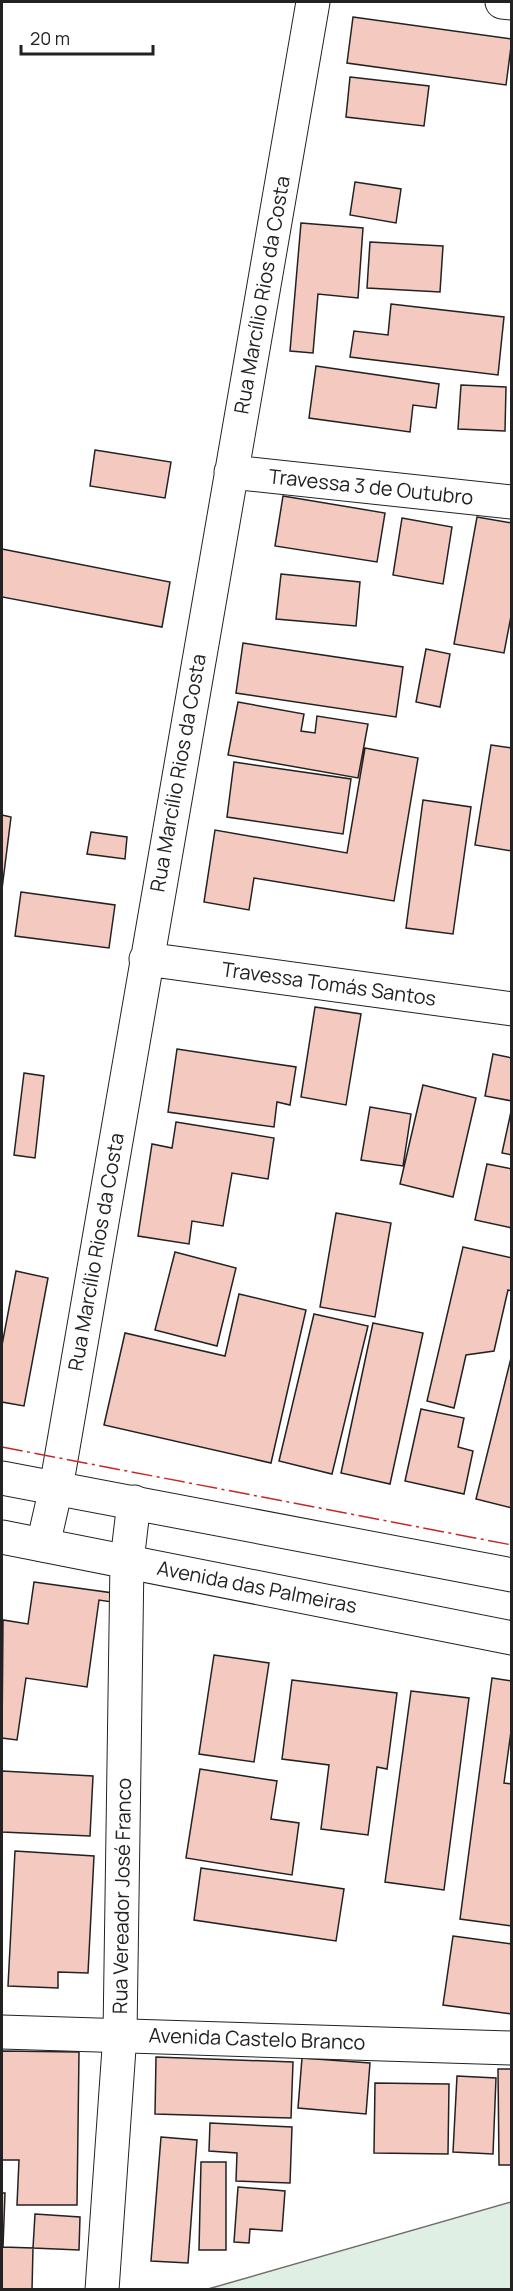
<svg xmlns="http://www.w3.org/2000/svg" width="513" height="2291" font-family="Manrope,sans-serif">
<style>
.green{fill:#e0efe3;stroke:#6f6f6f;stroke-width:1.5}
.building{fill:#f3c9c0;stroke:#222;stroke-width:1.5}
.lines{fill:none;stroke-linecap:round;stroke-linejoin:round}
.minor-casing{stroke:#222;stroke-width:35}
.tertiary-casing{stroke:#222;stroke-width:35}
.secondary-casing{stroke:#222;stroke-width:35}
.minor{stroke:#fff;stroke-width:33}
.tertiary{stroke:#fff;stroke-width:33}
.secondary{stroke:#fff;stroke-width:33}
.power{stroke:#c62828;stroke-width:1.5;stroke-dasharray:21 4.5 3 4.5;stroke-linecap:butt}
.labels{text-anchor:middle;stroke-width:4.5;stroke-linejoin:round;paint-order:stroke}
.street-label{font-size:20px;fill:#222;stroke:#fff}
</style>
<rect width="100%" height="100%" fill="#fff"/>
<path class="green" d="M511,2202v87h-303z"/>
<path class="building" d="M353,17l159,22 -6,46 -159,-22z
M350,77l79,9 -5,40 -78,-9z
M355,182l46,7 -5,34 -46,-8z
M301,223l62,5 -5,70 -40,-4 -5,59 -23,-2z
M370,242l73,4 -3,46 -73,-4z
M391,304l113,13 -6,58 -148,-18 4,-26 34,4z
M316,366l123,18 -3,24 -23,-3 -3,27 -101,-14z
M461,385l45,2 -1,44 -47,-2z
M95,450l76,12 -6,36 -75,-12z
M283,496l102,17 -8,49 -102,-16z
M477,517l35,6v88l-8,42 -50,-9z
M402,518l50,9 -9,57 -50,-9z
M2,549l168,33 -8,45 -160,-30z
M281,574l79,8 -4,44 -80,-7z
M243,643l160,24 -7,50 -160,-24z
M426,649l24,5 -10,53 -24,-5z
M238,702l66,12 -3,17 14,2 2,-17 51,8 -10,54 -130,-23z
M491,745l21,3v103l-37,-6z
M365,748l53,10 -24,143 -140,-23 -5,32 -45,-8 11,-72 132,23z
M234,762l117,17 -8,55 -116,-17z
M423,800l48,7 -18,127 -47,-6z
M2,815l9,2 -9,72z
M91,832l36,5 -2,22 -38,-5z
M21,892l94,13 -6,43 -94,-12z
M315,1007l46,7 -15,91 -45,-8z
M177,1049l119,18 -6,38 -13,-3 -3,25 -106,-15z
M493,1054l19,4v43l-27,-5z
M24,1073l20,3 -9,82 -21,-3z
M423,1085l53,13 -23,99 -53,-13z
M370,1107l41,7 -8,52 -42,-6z
M512,1107v48l-10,-2z
M176,1122l98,16 -6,41 -36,-6 -9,53 -31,-5 -3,23 -51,-8 14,-92 20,4z
M487,1164l25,5v59l-37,-8z
M336,1213l55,10 -16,94 -55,-10z
M463,1247l49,11v33l-4,-1 -14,61 -28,4 -12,53 -27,-7z
M175,1252l61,16 -19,78 -62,-16z
M16,1271l32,7 -24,128 -22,-4v-57z
M239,1294l67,16 -35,153 -167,-38 21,-92 100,23z
M314,1314l54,12 -36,148 -53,-13z
M373,1323l50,10 -33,151 -49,-11z
M512,1354v154l-36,-9z
M421,1409l43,9 -6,29 15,4 -9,43 -59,-13z
M34,1582l79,11 -1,9 -13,-2 -12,87 -61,-9 -9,62 -15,-2 1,-118 25,4z
M214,1655l55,8 -15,99 -55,-8z
M492,1678l20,3v43l-8,59 8,1v142l-52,-7z
M292,1680l105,13 -10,76 -10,-2 -9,68 -47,-6 8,-64 -47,-6z
M411,1691l58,7 -25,192 -59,-8z
M200,1769l77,12 -6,38 28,4 -7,52 -106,-17z
M2,1771l91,5 -3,60 -88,-4z
M15,1851l79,5 -6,117 -30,-1v16l-50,-2z
M201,1868l143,21 -8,52 -142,-21z
M453,1936l59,8v70l-69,-9z
M2,2051l77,1 -2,153h-60l2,-45h-17z
M156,2057l137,5 -2,56 -136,-4z
M302,2058l68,5 -4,51 -68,-6z
M498,2069h14v96h-13z
M457,2076l39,2 -3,76 -40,-2z
M375,2083l74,1 -1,70 -74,-1z
M210,2123l82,4 -2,56 -54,-2 1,-28 -28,-2z
M161,2137l36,3 -9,123 -37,-2z
M201,2162h25v88h-27z
M238,2187l47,4 -3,40 -32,-2 -1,14 -15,-1z
M2,2193h3l-2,54 30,1 -1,42h-30z
M35,2214l45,3 -1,33 -46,-2z"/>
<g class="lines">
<defs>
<path id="minor" d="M502,2l10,1
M231,472l281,30
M146,959l366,50
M43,1545l13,-57 257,-1486
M2,2032l510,16"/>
<path id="tertiary" d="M102,2290l18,-256 7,-473 7,-59"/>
<path id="secondary" d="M2,1478l510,97
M2,1537l510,101"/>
</defs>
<use href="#minor" class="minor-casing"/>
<use href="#tertiary" class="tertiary-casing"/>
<use href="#secondary" class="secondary-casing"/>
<use href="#minor" class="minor"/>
<use href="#tertiary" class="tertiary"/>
<use href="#secondary" class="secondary"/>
<path class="power" d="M2,1447l510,98"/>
</g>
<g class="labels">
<g class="street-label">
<text transform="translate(262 295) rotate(-80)" y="7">Rua Marcílio Rios da Costa</text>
<text transform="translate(371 487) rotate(6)" y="7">Travessa 3 de Outubro</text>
<text transform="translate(178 773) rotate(-80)" y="7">Rua Marcílio Rios da Costa</text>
<text transform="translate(329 984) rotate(8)" y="7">Travessa Tomás Santos</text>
<text transform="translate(96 1252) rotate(-80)" y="7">Rua Marcílio Rios da Costa</text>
<text transform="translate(257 1587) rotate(11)" y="7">Avenida das Palmeiras</text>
<text transform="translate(122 1896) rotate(-89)" y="7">Rua Vereador José Franco</text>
<text transform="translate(257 2039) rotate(2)" y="7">Avenida Castelo Branco</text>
</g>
</g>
<rect width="513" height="2291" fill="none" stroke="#222222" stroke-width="6"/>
<path d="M21 45v9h132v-9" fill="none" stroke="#222222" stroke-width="3"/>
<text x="30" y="45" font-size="18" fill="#222222" stroke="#ffffff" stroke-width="4.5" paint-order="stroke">20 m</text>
</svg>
